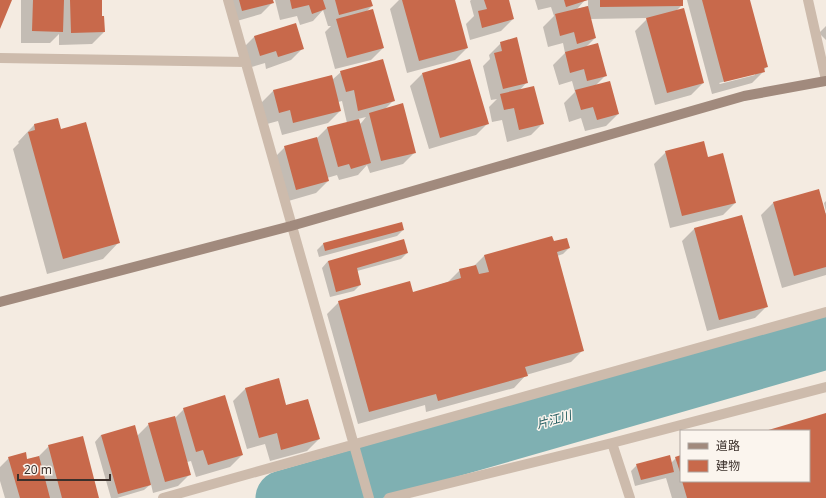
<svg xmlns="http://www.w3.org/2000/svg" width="826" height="498" font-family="'Noto Sans','Noto Sans JP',sans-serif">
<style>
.shadow{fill:#0003;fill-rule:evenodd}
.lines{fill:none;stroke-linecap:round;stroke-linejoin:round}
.river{stroke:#7fb0b2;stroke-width:55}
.building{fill:#c8694b}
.street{stroke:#cdbbac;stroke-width:10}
.secondary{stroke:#a18a7d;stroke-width:10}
.labels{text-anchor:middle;stroke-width:3;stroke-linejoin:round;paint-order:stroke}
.water-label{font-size:12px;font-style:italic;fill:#1f5a5e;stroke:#fbf5ee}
</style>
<rect width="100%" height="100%" fill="#f4ebe1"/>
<path class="shadow" d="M21,0h80v17l3,15 -12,12 -33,1v-11l-9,9h-29z
M224,0h48l1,2 -12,12 -31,9z
M275,0h95l2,6 -6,6 17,36 -12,12 -36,9 -10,-37 6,-6h-3l-5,-16 -10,11 -13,4 -3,-9 -17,4z
M399,0h55l13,48 -12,12 -48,13 -17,-64z
M471,0h37l5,19 -12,12 -31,9 -4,-16 8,-8 -4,-15z
M535,0h50l-8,9 11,-3v-6h94v5l-6,6 27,72 -12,12 -36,10 -20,-74 13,-13 -58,1 5,19 -9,9 20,28 -11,11 23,28 -12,12 -21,5 -4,-13 -12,4 -5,-19 11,-11 -3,-11 -13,4 -6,-20 12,-12 -2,-10 -15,4 -5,-20 11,-11 -3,-9 -13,3z
M687,0h62l18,66 -3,4v1l-12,12 -40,11zM755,73v2l-35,9 -1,-1z
M295,24l8,24 -12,12 -25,9 -1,-6 -17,5 -6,-19 12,-12z
M826,26v14l-7,-7z
M501,43l26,39 -8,9 24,32 -12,12 -24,7 -5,-22 -10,2 -3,-15 8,-8 -6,1 -8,-34 7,-7 -1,-4z
M341,72l52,29 -8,8 30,43 -12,12 -33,9 -3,-8 -9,10 -19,5 -2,-5 -10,3 1,3 -12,12 -31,9 -12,-43 12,-12 32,-9 10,-10 20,-5 -5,-22 -4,1 2,9 -12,12 -46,12 -4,-14 -11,3 -6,-21 12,-12 59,-11zM366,117l-4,5 -2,2 -2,-5z
M422,74l66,49 -12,12 -47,14 -19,-63z
M34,125l27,5 58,112 -16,17 -56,15 -34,-125 6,-6 -1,-1z
M666,152l41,6 28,45 -12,12 -53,13 -16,-64z
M826,201v11l-2,-9z
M773,203l53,10v62l-44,13 -21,-73z
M742,216l25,90 -12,12 -48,13 -25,-90 12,-12z
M403,230l-6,6 -78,21 -2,-7 6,-6z
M553,242l16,6 -6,6 -6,2 26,94 -12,12 -45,13 -12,13 -88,24 -1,-7 -67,19 -31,-110 12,-12 74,-9 35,-11 12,-12 14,-4 10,-10z
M407,253l-6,6 -44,12 3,14 -6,6 -24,6 -8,-29 6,-7z
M278,379l8,27 33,33 -12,12 -37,10 -5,-17 -18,5 -14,-48 12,-12z
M184,409l58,46 -12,12 -34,10 -5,-16 -4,1 3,12 -12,12 -25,7 -2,-9 -7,6 -27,8h-6l-16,-56 6,-7 36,1 12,-12 26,-6z
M826,414v84h-154l-6,-20 -31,8 -4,-15 6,-6 34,-2 5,-5 5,-2v25h128v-50h-41z
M49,446l49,52h-93l-5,-17v-14l9,-9 18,2 11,-3z"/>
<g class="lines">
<path class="river" d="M283,498l543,-156"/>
</g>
<path class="building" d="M0,0h12l-12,29z
M33,0h31l-1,32 -31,-1z
M70,0h32v16h2l1,16 -34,1z
M239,0h34l1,3 -32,8z
M290,0h33l3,9 -14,5 -3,-9 -17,4z
M335,0h36l2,6 -34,9z
M402,0h53l13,48 -49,13z
M484,0h25l5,19 -32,9 -4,-17 9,-2z
M564,0h24l-22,7z
M600,0h83v6l-83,1z
M702,0h48l18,67 -4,1 1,4 -41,10z
M588,6l8,32 -19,6 -3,-12 -14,4 -5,-22z
M684,8l20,75 -37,10 -21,-75z
M373,9l11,39 -37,10 -11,-39z
M296,23l8,26 -26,8 -2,-6 -16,5 -6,-20z
M517,37l11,46 -25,6 -9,-36 8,-2 -2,-9z
M598,43l9,33 -20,5 -3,-12 -14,4 -5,-21z
M383,59l12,42 -37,10 -4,-21 -8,2 -6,-21z
M470,59l19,65 -49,14 -18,-65z
M332,75l9,36 -48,12 -3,-13 -11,3 -6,-23z
M610,81l9,33 -22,6 -4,-13 -12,3 -6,-20z
M534,86l10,38 -25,6 -5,-22 -10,2 -4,-16z
M403,103l13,50 -35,8 -12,-48z
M58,118l3,11 25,-7 34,121 -57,16 -35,-127 7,-2 -1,-6z
M359,119l12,44 -20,6 -2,-5 -11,3 -11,-40z
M317,137l12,44 -33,9 -12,-44z
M704,141l4,16 15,-4 13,50 -54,13 -17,-65z
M819,189l7,26v52l-32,9 -21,-74z
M742,215l26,92 -49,13 -25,-92z
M402,222l2,8 -79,21 -2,-8z
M552,236l2,5 13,-3 3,10 -13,4 27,99 -59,16 3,9 -90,25 -2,-7 -67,18 -31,-111 72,-20 3,11 48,-14 -2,-9 17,-4 3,9 10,-2 -5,-17z
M404,239l4,14 -51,15 4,17 -25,7 -8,-31z
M279,378l7,27 22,-6 12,40 -39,11 -4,-17 -18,5 -14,-50z
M225,395l18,60 -35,10 -5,-15 -7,2 -13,-44z
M826,413v85h-139l-5,-17h127v-50h-44z
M175,416l16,59 -26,7 -17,-59z
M135,425l16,60 -33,9 -17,-59z
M83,436l16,62h-37l-14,-53z
M26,452l1,7 12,-3 11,42h-30l-12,-41z
M670,455l4,17 -33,8 -5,-16z
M681,455v20l-6,-18z"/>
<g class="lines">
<path class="street" d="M228,0l141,498
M808,0l18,80
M0,58l246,4
M612,443l18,55
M163,498l663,-186
M389,498l223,-55 214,-56"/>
<path class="secondary" d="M0,302l291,-76 453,-130 82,-15"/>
</g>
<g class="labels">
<g class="water-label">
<text transform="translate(554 420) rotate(-16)" y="4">片江川</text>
</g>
</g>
<rect x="680" y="430" width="130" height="52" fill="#fbf5ee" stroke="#aea6a0"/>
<rect x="688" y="443" width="20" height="6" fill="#a18a7d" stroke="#aea6a0"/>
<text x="716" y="450" font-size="12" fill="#3b302b">道路</text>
<rect x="688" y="460" width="20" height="12" fill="#c8694b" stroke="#aea6a0"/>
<text x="716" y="470" font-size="12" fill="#3b302b">建物</text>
<path d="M18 474v6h92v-6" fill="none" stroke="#3b302b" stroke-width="2"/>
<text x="24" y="474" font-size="12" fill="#3b302b" stroke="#fbf5ee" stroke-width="3" paint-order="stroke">20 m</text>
</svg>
